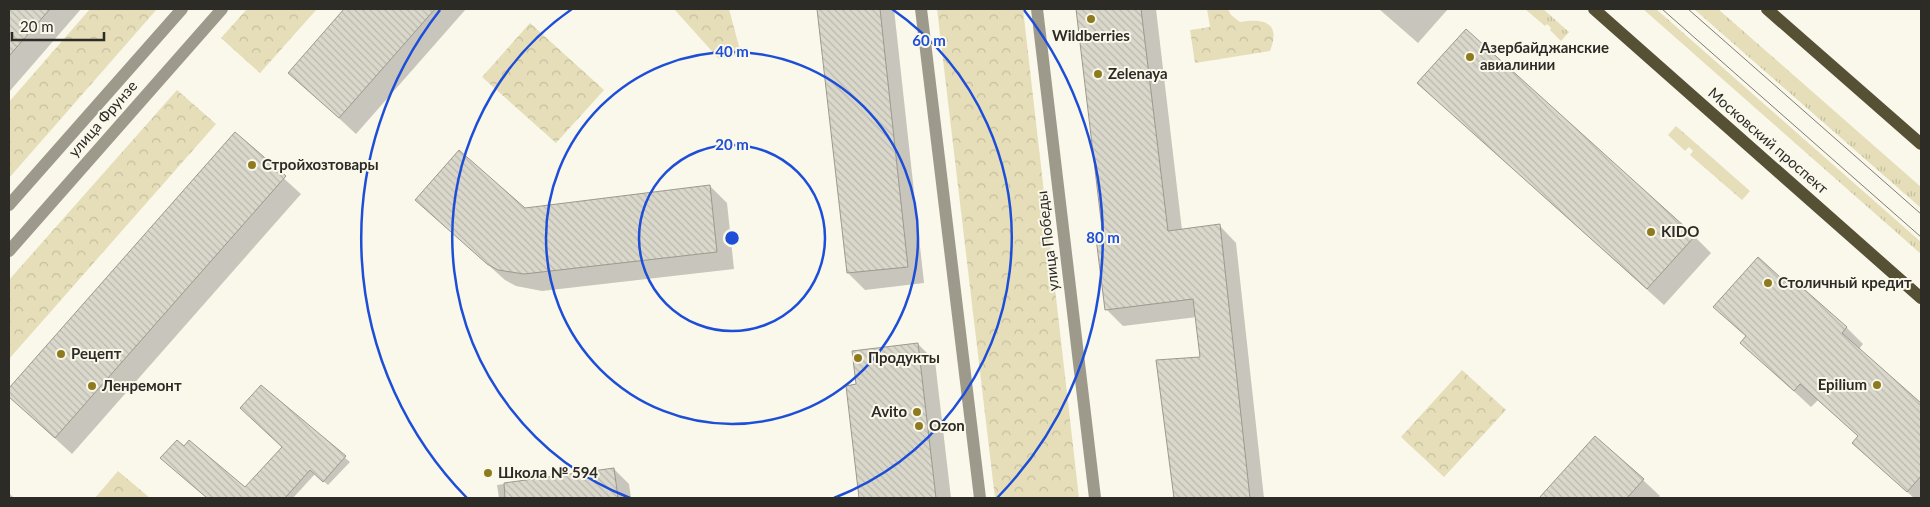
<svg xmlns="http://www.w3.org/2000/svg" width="1930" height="507" font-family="Lato,sans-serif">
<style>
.grass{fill:url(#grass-tufts)}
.forest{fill:url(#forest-crowns)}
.shadow{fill:#0003}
.building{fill:url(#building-back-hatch);stroke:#9c998e}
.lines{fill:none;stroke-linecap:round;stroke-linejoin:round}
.minor{stroke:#9e9a8b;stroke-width:12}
.major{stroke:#565035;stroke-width:12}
.tram{stroke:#7e7c74;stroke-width:1}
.ring{fill:none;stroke:#1d4ed8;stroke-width:2.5}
.poi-dot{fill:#8e7a1f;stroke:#faf7eb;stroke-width:2}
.labels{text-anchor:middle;stroke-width:4;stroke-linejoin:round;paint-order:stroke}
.poi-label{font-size:15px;font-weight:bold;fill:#2c2b26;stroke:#faf7eb;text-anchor:start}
.street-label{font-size:15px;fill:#2c2b26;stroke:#faf7eb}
.centre{fill:#1d4ed8;stroke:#faf7eb;stroke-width:2.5}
.ring-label{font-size:15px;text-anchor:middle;font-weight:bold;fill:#1d4ed8;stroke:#faf7eb;stroke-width:4;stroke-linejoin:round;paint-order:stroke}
</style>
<defs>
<pattern id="grass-tufts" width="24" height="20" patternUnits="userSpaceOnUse" patternTransform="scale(1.25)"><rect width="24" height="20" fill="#e6deb9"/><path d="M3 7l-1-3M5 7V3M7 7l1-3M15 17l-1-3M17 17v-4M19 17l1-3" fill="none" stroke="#c5bf9f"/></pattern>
<pattern id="forest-crowns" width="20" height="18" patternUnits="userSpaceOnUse" patternTransform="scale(1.25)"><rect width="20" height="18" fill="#e6deb9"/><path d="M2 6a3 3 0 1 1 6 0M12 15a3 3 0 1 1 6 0" fill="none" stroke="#c5bf9f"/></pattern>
<pattern id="building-back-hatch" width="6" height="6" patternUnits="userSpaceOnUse" patternTransform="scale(1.25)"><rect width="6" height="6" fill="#dad7cb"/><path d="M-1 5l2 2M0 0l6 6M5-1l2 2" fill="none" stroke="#bbb9ae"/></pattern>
</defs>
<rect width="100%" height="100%" fill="#faf7eb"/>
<path class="grass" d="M1525,9h18l26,23 -8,9 -11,-11 1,-2 -4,-4 -2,2z
M1643,9h13l265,233v12z
M1694,9h24l203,178v21z
M1676,126l74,65 -8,9 -52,-45 3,-4 -4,-4 -4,4 -17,-16z"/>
<path class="forest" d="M90,9h67l-148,169v-76z
M247,9h70l-57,64 -39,-35z
M674,9h55l12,45 -22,5z
M937,9h86l56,489h-84z
M1207,9h21l3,6 9,7c25,-4 41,1 30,29l-75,12 -5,-33 20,-3z
M530,23l74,67 -48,53 -74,-66z
M177,90l39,34 -207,235v-79z
M1462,370l44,40 -62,67 -43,-40z
M118,471l32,27h-55z"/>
<path class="shadow" d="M9,9h72l-72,83z
M346,9h120l-110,125 -66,-61z
M818,9h76l30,274 -59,7 -17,-17z
M1077,9h79l26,221 38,-4 16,17 28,255h-89l-17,-137 43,-3 -4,-41 -74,9 -17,-17 -1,-71z
M1379,9h69l-30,34z
M1436,99l258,137 17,17 -47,52z
M235,134l66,60 -229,260 -63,-58v-6z
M710,186l17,17 7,66 -192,22 -26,-5 -11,-6 -89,-80 108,9z
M1793,289l53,38 17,17 -4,5 62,56v93h-7l-43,-38 -12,-23 -41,-37 -7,7 -69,-64z
M918,344l17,17 16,137h-91l-12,-111 9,-2z
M261,387l89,75 -22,23 -13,-11 -22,24h-85l-42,-35 79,26 38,-42z
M1595,437l48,43 17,16 -2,2h-117z
M614,469l15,15 2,14h-132l-2,-13z
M9,493l5,5h-5z"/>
<path class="building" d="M9,9h41l-41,47z
M344,9h91l-96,109 -51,-45z
M817,9h63l28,258 -61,6z
M1076,9h65l27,222 52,-7 30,274h-76l-18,-138 44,-3 -7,-58 -88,11 -9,-72 7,-1z
M1466,29l229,207 -48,53 -230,-206z
M235,132l51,44 -231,262 -46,-41v-9z
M459,150l66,58 185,-23 7,67 -193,22 -26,-4 -11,-6 -72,-64z
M1758,257l34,31 5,-5 50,44 -5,6 79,70v73l-14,16 -55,-49 6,-7 -58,-52 -6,7 -54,-48 6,-7 -33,-29z
M918,343l18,155h-77l-13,-112 10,-2 -4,-33z
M261,385l85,71 -23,26 -13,-12 -25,28h-78l-47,-40 17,-18 7,6 5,-6 56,47 37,-40 -42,-39z
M1595,436l49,43 -17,19h-88z
M614,468l4,30h-113l-1,-15z"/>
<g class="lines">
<path class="minor" d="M921,9l59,489
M1037,9l58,489
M9,205l173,-196
M9,251l213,-242"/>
<path class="major" d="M1594,9l327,289
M1767,9l154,135"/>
<path class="tram" d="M1662,9l259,228
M1688,9l233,205"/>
</g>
<g class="ring">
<circle cx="732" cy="238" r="93"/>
<circle cx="732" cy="238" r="186"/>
<path d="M630 498A279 279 0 0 1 572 9M892 9A279 279 0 0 1 834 498"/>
<path d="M467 498A371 371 0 0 1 440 10M1024 10A371 371 0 0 1 997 498"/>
</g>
<g class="poi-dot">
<circle cx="1091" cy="19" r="5"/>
<circle cx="1470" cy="57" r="5"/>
<circle cx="1098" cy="74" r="5"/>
<circle cx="252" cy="165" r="5"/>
<circle cx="1651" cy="232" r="5"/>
<circle cx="1768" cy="283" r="5"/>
<circle cx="61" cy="354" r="5"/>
<circle cx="858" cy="358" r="5"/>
<circle cx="1877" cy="385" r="5"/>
<circle cx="92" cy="386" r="5"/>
<circle cx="917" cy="412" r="5"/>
<circle cx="919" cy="426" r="5"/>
<circle cx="488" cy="473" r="5"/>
</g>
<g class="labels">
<g class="poi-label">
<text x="1091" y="41" text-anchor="middle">Wildberries</text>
<text x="1480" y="53">Азербайджанские<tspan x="1480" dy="17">авиалинии</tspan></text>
<text x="1108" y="79">Zelenaya</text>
<text x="262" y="170">Стройхозтовары</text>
<text x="1661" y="237">KIDO</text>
<text x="1778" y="288">Столичный кредит</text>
<text x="71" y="359">Рецепт</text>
<text x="868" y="363">Продукты</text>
<text x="1867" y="390" text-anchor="end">Epilium</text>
<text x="102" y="391">Ленремонт</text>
<text x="907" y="417" text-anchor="end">Avito</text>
<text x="929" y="431">Ozon</text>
<text x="498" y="478">Школа № 594</text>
</g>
<g class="street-label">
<text transform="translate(103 119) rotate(-49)" y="5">улица Фрунзе</text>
<text transform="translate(1768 141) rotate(41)" y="5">Московский проспект</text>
<text transform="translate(1048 241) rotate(-97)" y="5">улица Победы</text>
</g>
</g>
<circle cx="732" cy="238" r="8" class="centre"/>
<g class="ring-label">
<text x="929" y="46">60 m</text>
<text x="732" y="57">40 m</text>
<text x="732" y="150">20 m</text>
<text x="1103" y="243">80 m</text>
</g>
<rect width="1930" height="507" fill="none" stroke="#2c2b26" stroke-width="20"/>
<path d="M12 32v8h92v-8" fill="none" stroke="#2c2b26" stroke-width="2.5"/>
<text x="20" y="32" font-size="15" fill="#2c2b26" stroke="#faf7eb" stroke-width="4" paint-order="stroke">20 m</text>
</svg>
